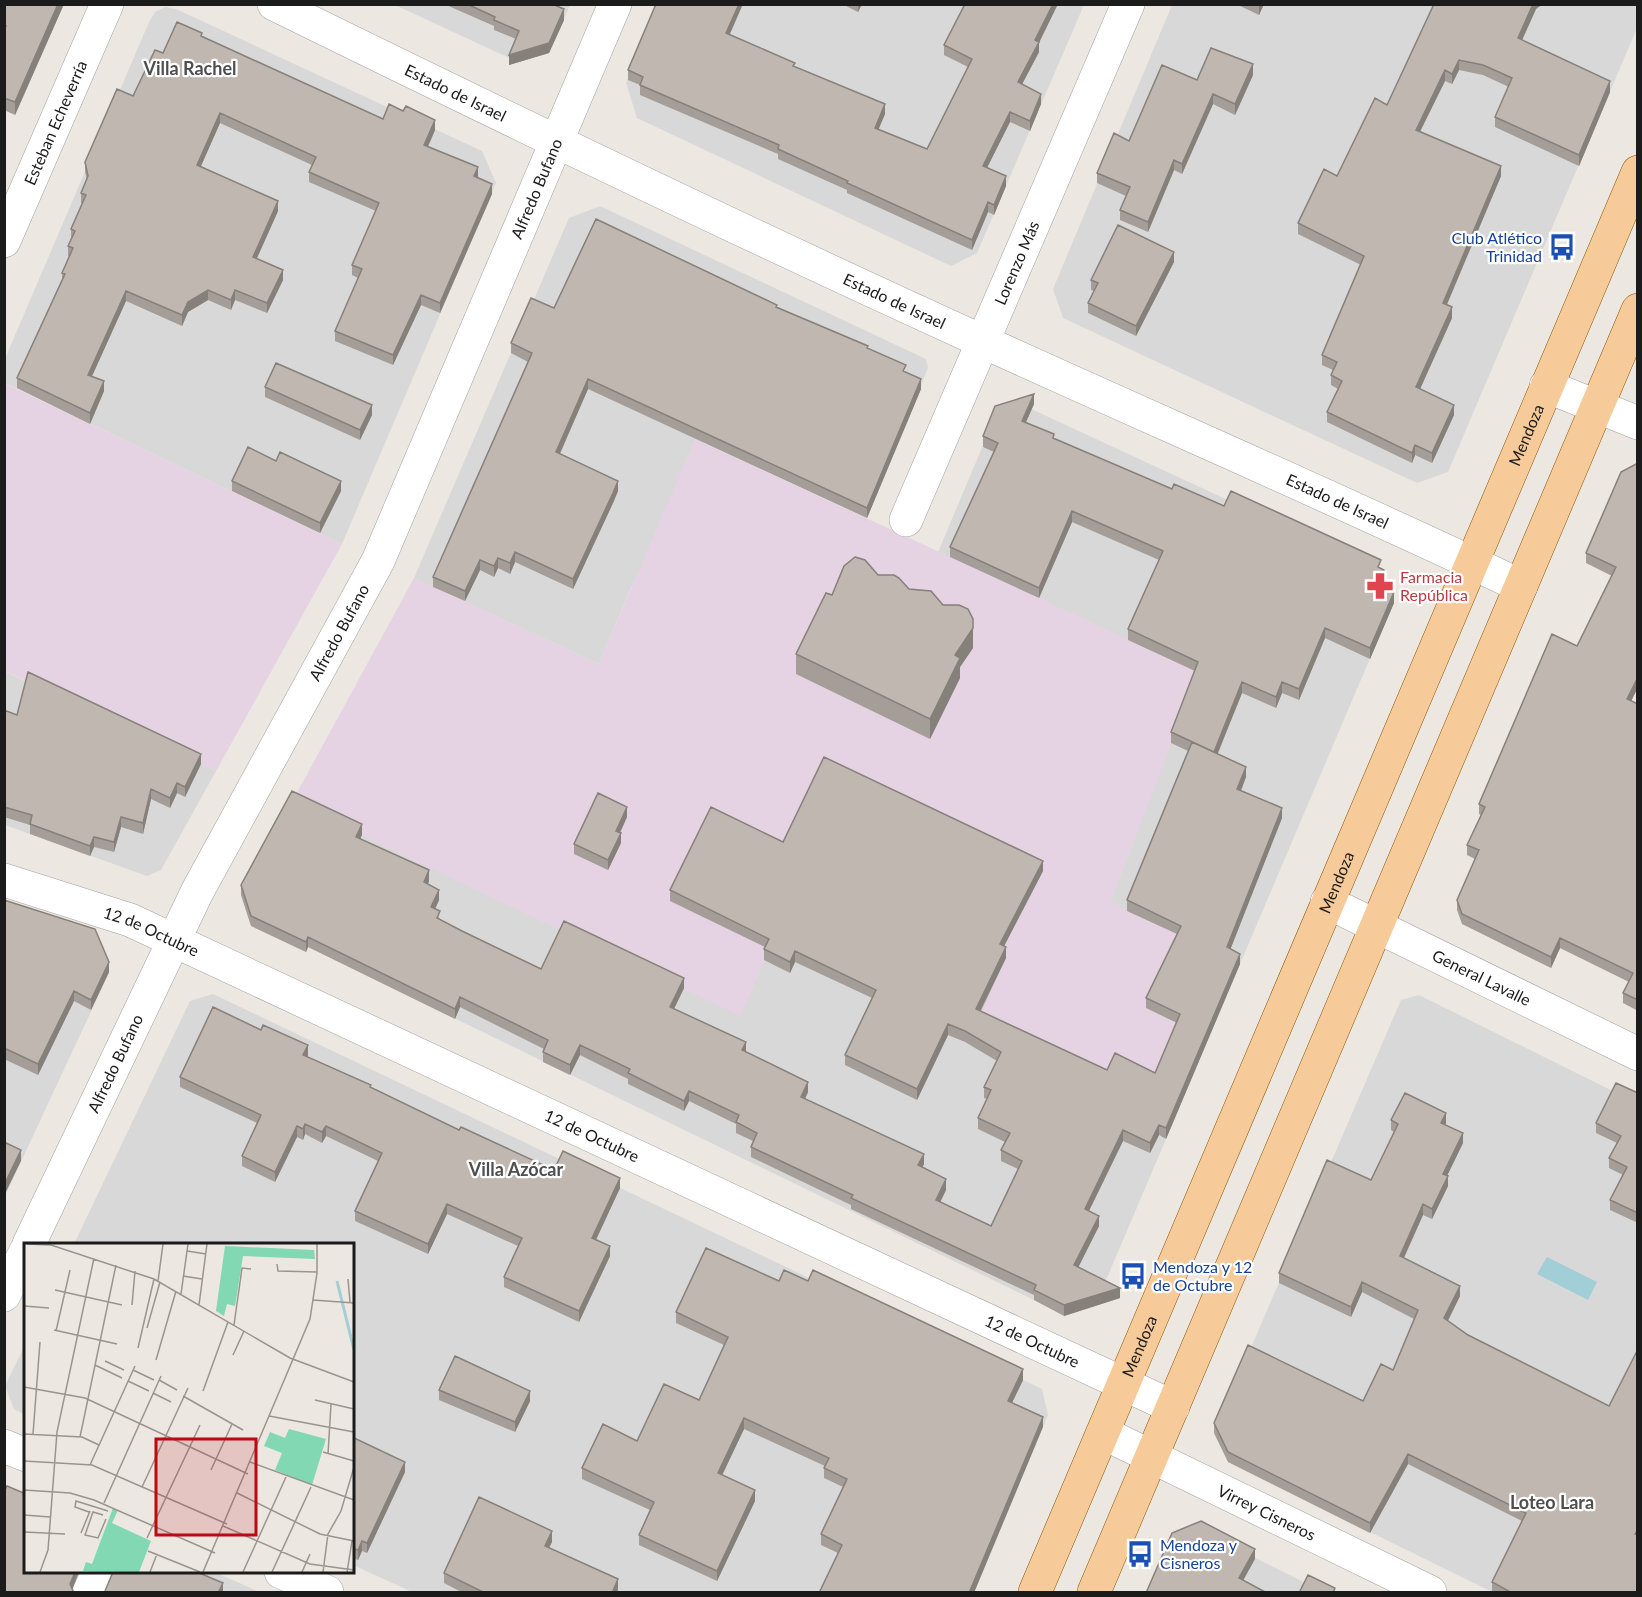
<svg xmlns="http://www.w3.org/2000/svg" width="1642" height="1597" font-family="Lato,sans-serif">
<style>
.residential{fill:#d9d8d8}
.industrial{fill:#e5d2e2}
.water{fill:#a2ced8}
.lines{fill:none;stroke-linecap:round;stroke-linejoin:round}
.minor-casing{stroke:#a2a2a2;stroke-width:34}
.tertiary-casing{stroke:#a2a2a2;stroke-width:34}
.primary-casing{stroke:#8a5907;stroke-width:34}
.minor{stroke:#fff;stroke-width:33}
.tertiary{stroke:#fff;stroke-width:33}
.primary{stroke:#f7ca9a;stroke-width:33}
.wall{fill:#a59d97}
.shaded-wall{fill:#86807b}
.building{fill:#c0b7b0;stroke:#86807b;stroke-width:1.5}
.labels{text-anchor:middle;stroke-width:4.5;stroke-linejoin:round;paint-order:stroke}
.street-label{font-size:16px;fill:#1b1b1b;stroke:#fff}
.transit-label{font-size:16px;fill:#164399;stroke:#fff;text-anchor:start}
.health-label{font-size:16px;fill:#be3a42;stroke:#fff;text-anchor:start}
.neighbourhood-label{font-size:18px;font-weight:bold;fill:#4e4e4e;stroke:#fff}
.inset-river{fill:none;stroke:#a2ced8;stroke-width:3}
.inset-road{fill:none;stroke:#989591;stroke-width:1.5}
.view{fill:#bc0912;fill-opacity:0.15;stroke:#bc0912;stroke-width:3}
.inset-edge{fill:none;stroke:#1b1b1b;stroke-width:3}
</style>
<rect width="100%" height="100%" fill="#ece7e0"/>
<path class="residential" d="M395,5h175l-21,48 -31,9z
M660,5h424l-107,248 -26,13 -314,-148 -11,-35z
M1172,5h465v23l-189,444 -31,11 -354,-165 -10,-29z
M165,7l11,2 306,142 14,32 -154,361 -337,-161 -1,-22 145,-339 6,-10z
M600,206l326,153 2,9 -61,150 -164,-76 -72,146 -32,76 -185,-86 155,-360z
M1027,407l354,164 13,31 -154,362 -130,-62 88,-230 -260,-120 57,-135z
M4,671l212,100 -55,99 -14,6 -142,-51z
M362,835l378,180 29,-66 397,190 -71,167 -61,-6 -726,-353 -2,5 -55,-26 -10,-31 16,-29z
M5,910l104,63 -104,223z
M213,994l829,395 6,26 -74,177h-562l-59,-27 -1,-321h-278l116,-243z
M1419,995l218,108v489h-145l-264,-130 -14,-29 187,-433z
M25,1345v70l-11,-6 -9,-23z
M1201,1531l123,61h-173z
M111,1572h103l46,20h-159z"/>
<path class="industrial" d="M4,383l338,161 -126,227 -211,-100z
M695,439l504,233 -89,230 130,62 -74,175 -397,-190 -29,67 -448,-214 122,-224 185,86z"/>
<path class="water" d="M1547,1257l50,25 -9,18 -51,-26z"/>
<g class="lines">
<defs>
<g id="minor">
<path id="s1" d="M4,241l103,-237"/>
<path id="s2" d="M906,520l222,-516"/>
<path id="s3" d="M4,880l126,40 1043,487"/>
<path id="s4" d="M1327,902l311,152"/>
<path id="s5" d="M29,1244l168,-352 181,-331 237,-557"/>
<path d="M4,1295l22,-44"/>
<path id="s6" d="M1103,1433l327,159"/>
<path d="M4,1446l22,9"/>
<path d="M281,1572l46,20"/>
<path d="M89,1592l10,-20"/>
</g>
<g id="tertiary">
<path id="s7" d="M274,4c236,116 472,230 712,339 178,81 358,159 535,243"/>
<path d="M1546,386l92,37"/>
</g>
<g id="primary">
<path id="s8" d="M1035,1592l603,-1420"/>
<path d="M1094,1592l544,-1282"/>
</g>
</defs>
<use href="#minor" class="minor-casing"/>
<use href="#tertiary" class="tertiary-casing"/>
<use href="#primary" class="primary-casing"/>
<use href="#minor" class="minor"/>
<use href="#tertiary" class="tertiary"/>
<use href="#primary" class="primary"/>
</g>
<path class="wall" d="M4,4h60l-49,111 -11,-5z
M444,4h108l12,16 -15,33 -40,12 7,-26 -22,-9v-4z
M842,4h20l-4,8z
M1236,4h28l-5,11z
M1536,9l-14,31 88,52 -31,74 -84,-39v-10l14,-30 -26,-12 -24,-5 -7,14 -7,-3 -25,50 81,45 -55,129 6,13 -32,71 34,26 -22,48 -17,-8 -3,8 -85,-41v-10l11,-23 -7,-4v-10l2,-5 -11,-5v-10l39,-90 -63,-31v-11l39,-47 50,-71z
M730,35l65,32 90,47 -7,15 49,20 41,-82 -24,-12v-10l95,-2v9l-17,32 19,20 -11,27 -20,-9 -23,45 19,19 -12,29 -6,-3 -16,38 -125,-57v-3l-69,-31v-5l-138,-59v-10l-12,-5v-10z
M202,37l181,82 52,11 -7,17 49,30 15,17 -52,119 -19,-8 -28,60 -58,-24v-10l23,-53 -6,-3v-10l24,-54 -67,-29v-10l3,-7 -92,-42 -19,43 77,45 -21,47 26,22 -16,33 -32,-13 -4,10 -23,-10 -20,12 -6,14 -56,-25 -34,75 12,15 -14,33 -73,-36v-10l45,-99v-6l8,-16 -2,-1v-10l3,-7v-10l11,-26h-1v-10l6,-14 -2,-7v-10l78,-109z
M1253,75l-18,40 -22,-11 -31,70 -8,-4 -26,62 -28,-12v-10l6,-14 -29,-13v-10l100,-93z
M1174,262l-38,74 -48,-23v-10l6,-12 -3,-1v-10z
M777,307l91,42 38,23 15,17 -54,129 -279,-129 -28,65 58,37 -5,12 -40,86 -58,-27 -5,12 -12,-6 -4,9 -14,-7 -15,31 -32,-14v-10l95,-215 -17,-9v-10l43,-35z
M265,387l107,28 -12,25 -95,-43z
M1034,404l-8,18 28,16 118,51 52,17 157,63 3,12 5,9 5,13 -24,56 -45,-21 -26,62 -17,-7 -6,15 -34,-15 -25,61 29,23 -5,14 41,27 -52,131 10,15 -74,175 -7,-4 -9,18 -27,-12 -34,70 10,15 -21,41 42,31 -56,18 -30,-16v-5l-183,-86v-4l-100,-48v-10l2,-6 -17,-8v-9l-47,-23 -5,10 -56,-27v-5l-48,-24 -10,20 -27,-13v-10l1,-3 -84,-42 -5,12 -147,-72 -2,5 -55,-26 -10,-31v-10l121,-50 -2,3 69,43 -1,3 11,16 -4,9 5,11 22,11 79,38 143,19 -10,21 72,43 62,40 -3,7 119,65 -2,3 24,23 -6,12 51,24 27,-57 -17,-8v-11l4,-8 -27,-13v-11l9,-19 -3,-1v-11l13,-26 -32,-19 -17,-7 -31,65 -72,-35v-10l27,-57 -77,-36 -5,11 -26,-13v-11l1,-2 -95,-46v-11l113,-48 260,29 -39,75 2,12 -25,53 126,59 48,3 22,-50 -31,-15v-10l31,-64 -50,-23v-11l61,-149 -17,-8v-11l24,-61 -67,-31v-11l31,-69 -87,-38 -33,76 -89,-41v-10l44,-95 -11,-5v-11z
M1638,463v224l-7,14 7,3v307l-15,-8v-10l6,-11 -69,-34 -9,20 -89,-44 -5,-14v-10l18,-41 -8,-4v-10l14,-30 -2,-1v-10l98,-158 35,-70 -26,-13v-10z
M232,481l109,10 -21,42 -88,-42z
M909,589l34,16 30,34v9l-13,19v11l-30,61 -134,-65v-20l36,-59z
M4,710l13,5 184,49 -16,33 -8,-4 -7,15 -19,-9 -8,35 -22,-7 -7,25 -20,-5 -4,9 -60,-22v-9l-26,-8z
M627,817l-7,16 1,10 -13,27 -34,-16v-10z
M4,900l105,72 -18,38 -17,-9 -36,74 -34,-16z
M308,1055l-1,2 152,73 95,40 66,18 -24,52 14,16 -31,66 -75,-35v-10l14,-31 -71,-32 -19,40 -73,-33v-10l23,-50 -52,-25 -4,7 -17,-9 -2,6 -6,-3 -22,45 -33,-16v-10l15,-33 -77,-36v-10z
M1638,1093v130l-28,-13v-10l13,-25 -14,-7v-10l8,-15 -21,-10v-10z
M1391,1120l55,3 -1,2 18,18 -16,33 1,10 -16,33 -9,-4 -19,43 56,38 -12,25 190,272h-146v-11l30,-61 -114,-57 -38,69 -142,-71 -14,-29v-10l149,-22 30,-31 21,-51 -52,-27 -11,25 -72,-34v-10l92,-93 23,-48 -3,-2z
M779,1281h29l215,99 -11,23 31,24 -205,126 -17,-8v-11l22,-47 -19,-9v-10l1,-2 -81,-37 -22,46 33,26 -38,80 -78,-36v-10l11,-25 -68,-31v-11l55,-27 62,-41 25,-55 -48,-22v-11z
M439,1390l91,11 -15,31 -76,-32z
M352,1437l53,35 -38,81 -5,-2 -4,9 -6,-2z
M552,1542l-3,5 69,42 -1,4h-154l-19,-10v-10z"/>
<path class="shaded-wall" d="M58,4h6l-49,111v-13z
M739,4h4l-17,39v-10z
M858,4h4l-4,8z
M1053,4h5l-19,39v9l-21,40v-10l17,-42z
M1259,4h5l-5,11z
M1533,4h10l-7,5 -18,40v-11z
M564,9v11l-15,33 -40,12v-10z
M1459,60v10l-7,14v-10z
M1253,64v11l-18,40v-11z
M1445,70v11l-29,59v-10z
M1610,81v11l-31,74v-11z
M1041,94v10l-11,27v-10z
M1213,94v10l-31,70v-10z
M885,104v10l-10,24v-10z
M1010,112v10l-27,54v-10z
M220,113v10l-23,52v-10z
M435,120v10l-11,25v-10z
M1174,160v10l-26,62v-10z
M1501,166v10l-58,138v-11z
M478,167v10l-4,9v-10z
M1006,176v10l-12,29v-10z
M492,184v10l-52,119v-10z
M278,201v10l-25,56v-10z
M988,202v10l-16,38v-10z
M1174,252v10l-38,74v-10z
M283,270v10l-16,33v-10z
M208,290v10l-20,12 -6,14v-11l6,-13z
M235,290v10l-4,10v-10z
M126,291v10l-38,84v-10z
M421,295v10l-28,60v-10z
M1452,307v11l-36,80v-11z
M588,379v10l-32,73v-10z
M921,379v10l-54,129v-10z
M104,381v10l-14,33v-11z
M1034,394v10l-12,27v-10z
M372,405v10l-12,25v-10z
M1454,405v10l-22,48v-10z
M1415,445v10l-3,8v-10z
M341,481v10l-21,42v-10z
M618,481v10l-5,12 -40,86v-10z
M1072,511v11l-33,76v-10z
M515,552v10l-5,12v-11z
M498,558v10l-4,9v-11z
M480,560v10l-15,31v-10z
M1384,570v11l-4,9v-10z
M1394,592v11l-24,56v-11z
M973,619v29l-13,19v11l-30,61v-20l25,-64z
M1325,628v10l-26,62v-11z
M1638,677v10l-11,23v-11z
M1242,682v11l-28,70v-11z
M1282,682v11l-6,15v-11z
M201,754v10l-16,33v-10z
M1246,767v10l-9,23v-11z
M177,783v10l-7,15v-10z
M151,789v10l-8,35v-11z
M627,807v10l-11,24v-10z
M1282,808v10l-55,140v-11z
M121,817v10l-7,25v-10z
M362,824v11l-6,12v-10z
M621,833v10l-13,27v-10z
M94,837v10l-4,9v-10z
M1043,861v10l-43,83v-10z
M429,870v11l-5,11v-10z
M439,890v10l-8,18v-11z
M308,937v10l-2,5v-10z
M1560,938v10l-9,20v-11z
M1006,947v11l-30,61v-10z
M795,951v11l-5,11v-11z
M1240,954v10l-74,175v-11z
M109,962v10l-18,38v-10z
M684,978v10l-14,29v-10z
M74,991v10l-36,74v-11z
M460,997v10l-5,12v-10z
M948,1024v11l-31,65v-11z
M746,1042v10l-4,-2z
M308,1045v10l-5,10v-10z
M580,1045v10l-10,20v-10z
M808,1082v10l-7,15v-10z
M689,1091v10l-5,10v-10z
M1446,1113v10l-5,10v-10z
M305,1124v10l-2,6v-11z
M1159,1125v10l-9,18v-10z
M297,1126v11l-22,45v-10z
M326,1126v10l-4,7v-11z
M1123,1130v11l-38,78v-10z
M1463,1133v10l-20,41v-10z
M21,1150v11l-17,35v-11z
M924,1154v10l-6,12v-11z
M1448,1176v10l-16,33v-10z
M620,1178v10l-28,60v-10z
M946,1179v11l-10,21v-11z
M447,1204v10l-19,40v-10z
M1423,1204v11l-23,51v-10z
M1099,1216v10l-25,50v-11z
M610,1246v10l-31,66v-11z
M1362,1282v10l-11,25v-10z
M1460,1286v10l-16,32v-10z
M1120,1288v10l-56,18v-11z
M1023,1369v11l-15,31v-10z
M530,1391v10l-15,31v-10z
M1043,1417v10l-69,166h-5z
M744,1418v11l-26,55v-11z
M1408,1454v10l-38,69v-10z
M405,1462v10l-38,81v-10z
M755,1490v11l-38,80v-10z
M552,1531v11l-7,14v-10z
M362,1541v10l-4,9v-10z
M1255,1549v10l-16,29v-10z
M75,1572h4l-8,21 -1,-9z
M618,1579v10l-1,4h-5z
M223,1583v10l-4,-2z"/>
<path class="building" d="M4,4h54l-43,98 -11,-4v-70l2,-2 -2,-1z
M467,4h85l12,5 -15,34 -40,12 10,-24 -25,-11 1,-3z
M656,4h83l-13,29 69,30 -2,3 92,38 -10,24 52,21 45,-90 -28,-14 21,-41h88l-18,36 4,2 -21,40 23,12 -11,27 -20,-9 -27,54 23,10 -12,29 -6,-3 -16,38 -125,-57 1,-2 -70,-32 1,-4 -139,-60 3,-8 -15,-7z
M1434,4h99l-15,34 92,43 -31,74 -84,-38 17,-39 -29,-13 -24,-5 -7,14 -7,-4 -29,60 85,36 -58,137 9,4 -36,80 38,18 -22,48 -17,-8 -3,8 -85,-41 15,-31 -11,-6 6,-13 -15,-7 42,-99 -66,-33 26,-54 13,7 38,-78 12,7z
M177,22l25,11 -1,3 182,83 6,-15 14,7 3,-5 29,14 -11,25 54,22 -4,9 18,8 -52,119 -19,-8 -28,60 -58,-24 27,-62 -10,-4 27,-62 -70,-31 7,-15 -96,-44 -23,52 81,36 -25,56 30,13 -16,33 -32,-13 -4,10 -23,-10 -20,12 -6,13 -56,-24 -38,84 16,6 -14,32 -73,-35 48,-104 -3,-1 11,-25 -5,-2 7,-15 -4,-2 15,-34 -5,-2 7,-17 -3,-14 32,-73 16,7 22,-46 8,3z
M1211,48l42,16 -18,40 -22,-10 -31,70 -8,-4 -26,62 -28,-12 10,-23 -33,-14 17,-40 15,8 33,-76 35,15z
M596,219l181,86 -1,2 92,39 -1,2 39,17 -3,6 18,8 -54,129 -279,-129 -32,73 62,29 -5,12 -40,86 -58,-27 -5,11 -12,-5 -4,8 -14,-6 -15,31 -32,-14 99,-224 -21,-10 20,-45 23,10z
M1118,225l56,27 -38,74 -48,-23 10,-20 -7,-3z
M276,363l96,42 -12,25 -95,-43z
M1034,394l-12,27 32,13 -1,4 119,51 2,-5 50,22 7,-15 150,69 -3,7 6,3 -4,10 9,3 -3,6 8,3 -24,56 -45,-20 -26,61 -17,-7 -6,15 -34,-15 -28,70 -43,-20 27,-70 -70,-33 35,-78 -91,-40 -33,77 -89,-41 48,-104 -15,-7 12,-30z
M248,447l28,14 4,-9 61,29 -21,42 -88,-42z
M1638,463v214l-11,22 11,5v296l-15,-7 10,-20 -73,-35 -9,19 -89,-43 -5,-14 22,-50 -12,-5 18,-38 -6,-3 73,-170 25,12 39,-79 -30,-14 35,-81z
M855,557l10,3 13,15h16l5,3 10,11 22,2 12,14h16l9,4 5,10v9l-18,27 5,3 -30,61 -134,-65 30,-61 6,2 12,-29z
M28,672l173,82 -16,33 -8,-4 -7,15 -19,-9 -8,34 -22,-6 -7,25 -20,-5 -4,9 -60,-22 2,-9 -28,-8v-97l13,5z
M1192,742l54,25 -9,22 45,19 -55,139 13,7 -74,174 -7,-3 -9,18 -27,-13 -38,79 14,7 -25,49 46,23 -56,17 -30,-15 2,-5 -185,-87 2,-3 -102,-48 6,-14 -21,-11 3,-7 -50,-24 -5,10 -56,-28 2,-4 -50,-24 -10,20 -27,-13 5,-12 -88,-43 -5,12 -147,-72 -2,5 -55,-26 -10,-31 51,-94 70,33 -6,13 73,33 -5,12 15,8 -8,17 9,4 -3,7 25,13 79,38 23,-48 120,57 -14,29 76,35 -4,8 66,32 -7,15 123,57 -6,11 28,14 -10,21 55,26 31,-65 -21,-11 9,-17 -32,-15 13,-28 -7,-3 17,-35 -36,-21 -17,-7 -31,65 -72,-34 31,-65 -81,-39 -5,11 -26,-13 5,-10 -99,-49 41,-83 72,35 41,-85 219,104 -43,83 6,3 -30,62 131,61 8,-17 40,20 25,-59 -34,-16 35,-72 -54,-26z
M598,793l29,14 -11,24 5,2 -13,27 -34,-16z
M4,900l91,29 14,33 -18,38 -17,-9 -36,73 -34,-16z
M213,1007l48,23 2,-5 45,20 -5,10 68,30 -1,2 89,43 2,-3 93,43 9,-19 57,27 -28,60 18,8 -31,65 -75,-34 18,-39 -75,-34 -19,40 -73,-33 27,-58 -56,-27 -4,6 -17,-8 -2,5 -6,-3 -22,46 -33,-16 19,-41 -81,-38z
M1616,1083l22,10v120l-28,-13 17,-33 -18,-9 12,-22 -25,-13z
M1405,1093l41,20 -5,10 22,10 -20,41 5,2 -16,33 -9,-5 -23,52 60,30 -16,32 24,17 141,71 29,-57v181l-3,4 3,1v54l-2,4h-124l-20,-11 34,-69 -118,-59 -38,69 -142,-71 -14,-29 34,-78 115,56 18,-37 12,6 25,-60 -56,-28 -11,25 -72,-34 48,-113 44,20 27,-56 -7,-4z
M4,1142l17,8 -17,35z
M706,1248l73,33 5,-11 24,11 5,-11 210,99 -15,32 35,16 -74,176h-150l23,-48 -21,-11 26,-55 -23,-11 5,-10 -85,-40 -26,55 37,17 -38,81 -78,-36 15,-33 -72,-34 21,-44 34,17 27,-57 35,16 29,-63 -52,-25z
M455,1356l75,35 -15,31 -76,-32z
M352,1437l53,25 -38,81 -5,-2 -4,9 -6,-2z
M7,1486l19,8v78h49l-5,12 4,9h-70v-101z
M479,1497l73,34 -7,15 73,33 -6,14h-127l-41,-20z
M1201,1521l54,28 -16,29 28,15h-121l26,-60z
M113,1572h84l26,11 -4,8 4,2h-119l1,-2z
M1308,1575l27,13 -2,5h-34z"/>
<defs>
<symbol id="bus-bare" viewBox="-9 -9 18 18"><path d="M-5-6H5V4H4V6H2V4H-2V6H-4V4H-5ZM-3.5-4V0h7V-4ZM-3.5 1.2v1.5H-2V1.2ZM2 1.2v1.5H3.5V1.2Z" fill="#1a4fb4" stroke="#fff" stroke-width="2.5" paint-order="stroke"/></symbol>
<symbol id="pharmacy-bare" viewBox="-9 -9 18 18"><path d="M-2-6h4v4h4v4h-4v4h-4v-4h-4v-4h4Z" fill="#e0444e" stroke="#fff" stroke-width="2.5" paint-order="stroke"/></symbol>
</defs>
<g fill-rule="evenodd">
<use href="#bus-bare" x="1543" y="228" width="38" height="38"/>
<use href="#pharmacy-bare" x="1361" y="567" width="38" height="38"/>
<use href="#bus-bare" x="1114" y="1257" width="38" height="38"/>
<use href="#bus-bare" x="1121" y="1535" width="38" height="38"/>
</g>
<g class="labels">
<g class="street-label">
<text dy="6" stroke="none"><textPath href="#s7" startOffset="202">Estado de Israel</textPath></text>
<text dy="6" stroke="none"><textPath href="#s1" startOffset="129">Esteban Echeverría</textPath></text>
<text dy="6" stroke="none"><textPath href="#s5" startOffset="1172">Alfredo Bufano</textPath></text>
<text dy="6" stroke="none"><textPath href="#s2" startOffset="280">Lorenzo Más</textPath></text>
<text dy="6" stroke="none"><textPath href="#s7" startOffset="688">Estado de Israel</textPath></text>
<text dy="6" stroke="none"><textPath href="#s8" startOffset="1257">Mendoza</textPath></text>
<text dy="6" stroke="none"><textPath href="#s7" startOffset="1174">Estado de Israel</textPath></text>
<text dy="6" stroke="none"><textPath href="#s5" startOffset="686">Alfredo Bufano</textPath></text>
<text dy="6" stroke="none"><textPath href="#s8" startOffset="771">Mendoza</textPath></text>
<text dy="6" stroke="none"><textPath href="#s3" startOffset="156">12 de Octubre</textPath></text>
<text dy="6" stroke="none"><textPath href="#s4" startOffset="172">General Lavalle</textPath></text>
<text dy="6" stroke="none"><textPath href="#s5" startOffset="200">Alfredo Bufano</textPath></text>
<text dy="6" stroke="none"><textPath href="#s3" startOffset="642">12 de Octubre</textPath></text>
<text dy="6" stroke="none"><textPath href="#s3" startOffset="1128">12 de Octubre</textPath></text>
<text dy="6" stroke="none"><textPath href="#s8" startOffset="267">Mendoza</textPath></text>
<text dy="6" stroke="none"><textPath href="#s6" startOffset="182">Virrey Cisneros</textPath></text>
</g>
<g class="transit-label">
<text x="1542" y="244" text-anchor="end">Club Atlético<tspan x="1542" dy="18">Trinidad</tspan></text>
<text x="1153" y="1273">Mendoza y 12<tspan x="1153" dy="18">de Octubre</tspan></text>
<text x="1160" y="1551">Mendoza y<tspan x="1160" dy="18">Cisneros</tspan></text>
</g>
<g class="health-label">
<text x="1400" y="583">Farmacia<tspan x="1400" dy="18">República</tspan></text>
</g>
<g class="neighbourhood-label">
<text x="190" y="75">Villa Rachel</text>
<text x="516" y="1176">Villa Azócar</text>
<text x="1552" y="1509">Loteo Lara</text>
</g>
</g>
<g transform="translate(24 1243)">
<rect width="330" height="330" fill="#ece7e0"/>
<path d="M201,3l89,4 1,9 -72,-3 -8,50 -8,-2 -3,12 -8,-5zM265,186l37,10 -14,46 -37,-15 7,-17 -18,-7 6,-14 15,6zM89,265l5,2 -6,13 39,18 -12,31 -56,-1 3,-9 6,2z" fill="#81d8b2"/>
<path class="inset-river" d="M313,38l17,69"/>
<path class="inset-road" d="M3,1l24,1 103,34 136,79 64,24M163,8l19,3M253,21l1,7 39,1M159,33l19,3M324,36l2,23M134,38l5,-37M31,47l67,15M157,51l7,-50M289,57l41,3M108,62l3,-34M175,62l8,-61M0,63l25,2M210,82l8,-57 9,1M123,85l13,-46M30,87l63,14M32,88l14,-61M114,105l16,-69M209,112l11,-24M132,117l20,-69M81,118l19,9M71,122l27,13M109,127l21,10M135,137l18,10M104,138l21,10M0,144l61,11 163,76M179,148l25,-69M129,150l18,9M159,153l60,34M291,157l39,9M245,173l85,16M0,191l58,3 17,8M9,191l7,-92M56,194l36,-172M299,209l31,9M304,211l3,-50M0,218l68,4 135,59M226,219l104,38M66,222l45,-99M187,227l21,-46M118,244l46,-99M0,247l46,3 24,7 121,53M213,250l83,41 34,7M80,260l57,-127M65,269l-14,-5 1,-6 32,10M0,272l26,2M79,272l-10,-3 -8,23 13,3 8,-19M199,283l87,38 44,6M0,289l41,2M57,290l9,-22M123,295l53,-113M124,308l52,21M16,329l8,-22 9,-118 37,-174M126,329l7,-18M179,329l107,-253 7,-46v-29M219,329l43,-95M248,329l39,-85M278,329l8,-18M299,329l5,-38 13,-23 13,-44M323,329l5,-31"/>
<path class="view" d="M132,196h100v96h-100z"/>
<rect width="330" height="330" class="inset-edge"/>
</g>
<rect width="1642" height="1597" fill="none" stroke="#1b1b1b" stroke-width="12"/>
</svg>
